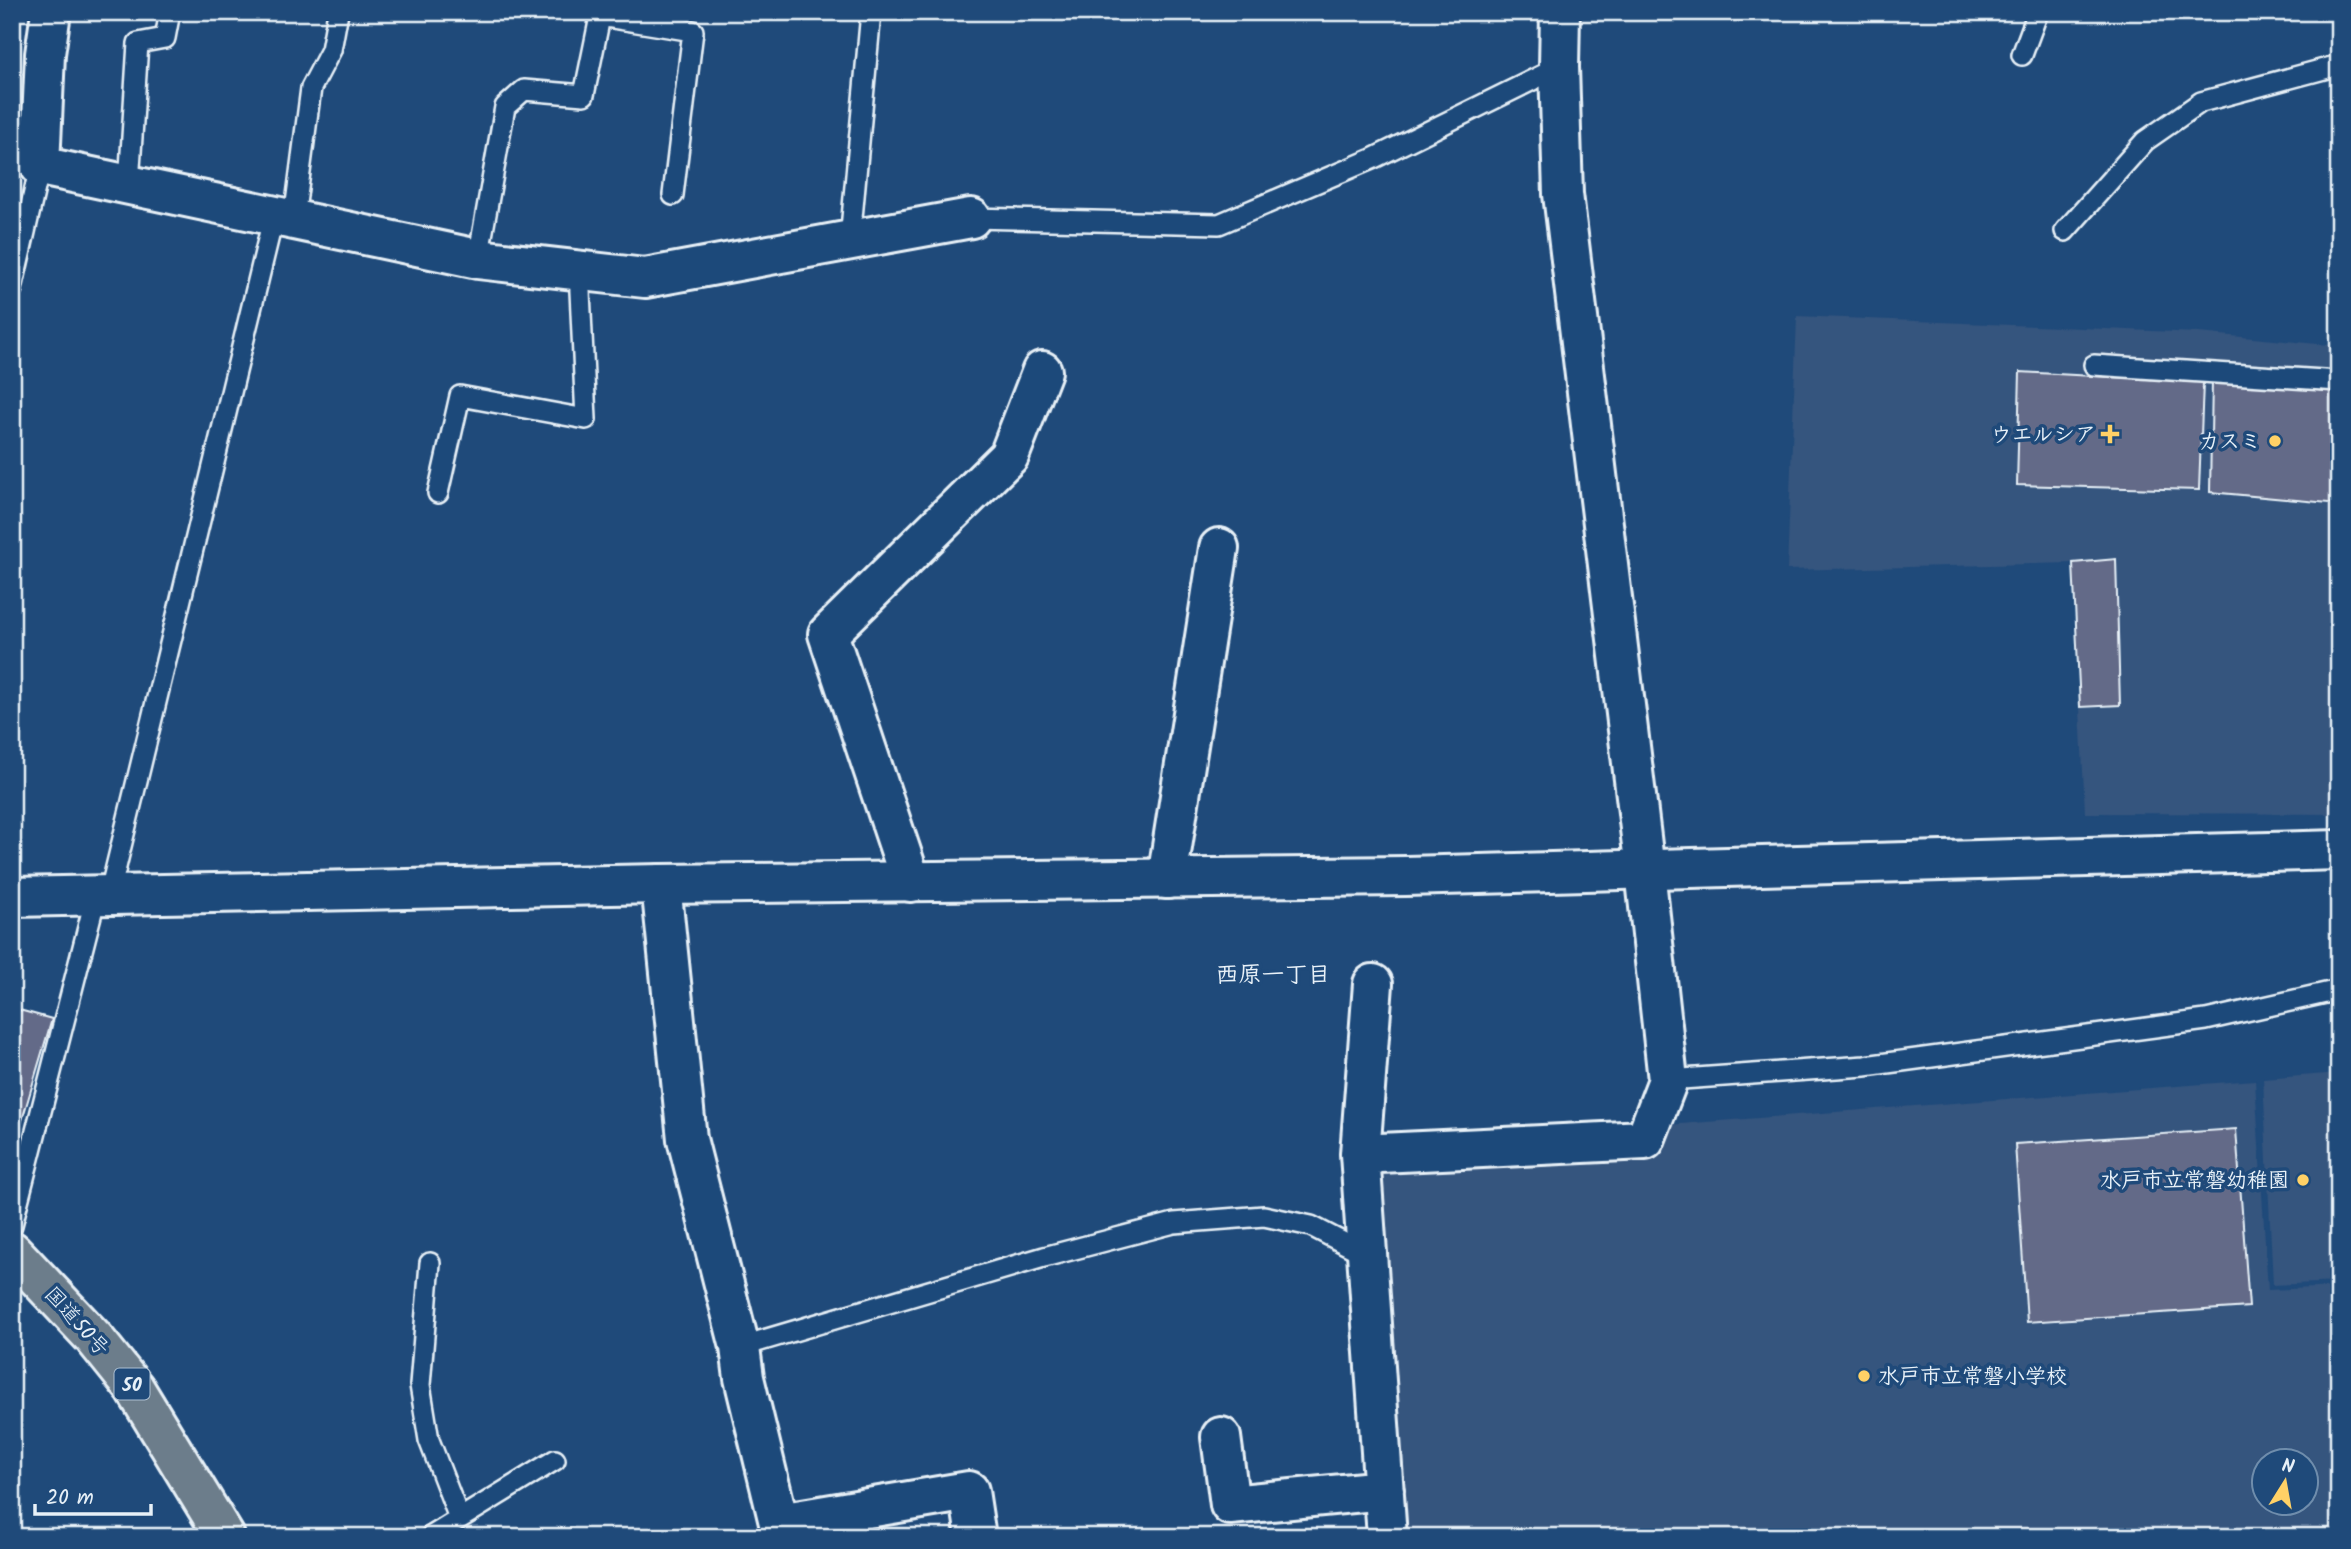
<svg xmlns="http://www.w3.org/2000/svg" width="2351" height="1549" font-family="Kalam,'Klee One',sans-serif">
<style>
.built{fill:#34547e;fill-rule:evenodd}
.building{fill:#646b88;stroke:#e8f1f8;stroke-width:2}
.lines{fill:none;stroke-linecap:round;stroke-linejoin:round}
.service-casing{stroke:#e8f1f8;stroke-width:24}
.minor-casing{stroke:#e8f1f8;stroke-width:44}
.tertiary-casing{stroke:#e8f1f8;stroke-width:44}
.trunk-casing{stroke:#e8f1f8;stroke-width:44}
.service{stroke:#1f4a7a;stroke-width:19}
.minor{stroke:#1f4a7a;stroke-width:38}
.tertiary{stroke:#1f4a7a;stroke-width:38}
.trunk{stroke:#6c7d8b;stroke-width:38}
.poi-dot{fill:#ffd166;stroke:#1f4a7a;stroke-width:2.5}
.labels{text-anchor:middle;stroke-width:7;stroke-linejoin:round;paint-order:stroke}
.shield{fill:#1f4a7a;stroke:#acbfd2;stroke-width:2}
.shield-label{font-size:19px;font-weight:bold;fill:#e8f1f8}
.poi-label{font-size:21px;font-weight:bold;fill:#e8f1f8;stroke:#1f4a7a;text-anchor:end}
.street-label{font-size:21px;fill:#e8f1f8;stroke:#1f4a7a}
.neighbourhood-label{font-size:23px;font-weight:bold;fill:#e8f1f8;stroke:#1f4a7a}
</style>
<rect width="100%" height="100%" fill="#1f4a7a"/>
<filter id="ink" filterUnits="userSpaceOnUse"><feTurbulence type="fractalNoise" baseFrequency=".0143" numOctaves="2"/><feDisplacementMap in="SourceGraphic" scale="14" xChannelSelector="R" yChannelSelector="G"/><feConvolveMatrix kernelMatrix="1 2 1 2 8 2 1 2 1" color-interpolation-filters="sRGB"/></filter>
<g filter="url(#ink)">
<path class="built" d="M1797,316l402,17 140,13v468l-254,-1 -12,-250 -286,7z
M2339,1073v209l-66,3 -10,-206z
M2255,1080l13,210 71,-3v250h-937l-29,-366 285,-16 9,-30zM2264,1462h42v42h-42z"/>
<path class="building" d="M2020,372l183,10 -4,108 -182,-5z
M2212,380l127,11v113l-129,-12z
M2116,559l4,146 -40,2 -7,-144z
M12,1008l40,11 -32,108 -8,-3z
M2236,1129l13,178 -222,15 -12,-178z"/>
<g class="lines">
<defs>
<path id="service" d="M600,16l93,15 -20,164
M2022,55l16,-43
M129,184l9,-141 27,-5 5,-26
M971,218l248,6 153,-65 187,-92
M294,219l17,-131 20,-38 7,-38
M2065,231l80,-90 56,-39 138,-37
M850,240l21,-228
M478,259l27,-152 19,-17 60,5 17,-83
M12,289l28,-123
M2094,365l245,16
M438,493l22,-97 126,23 -7,-149
M109,896l165,-681
M1668,1080l197,-14 341,-46 133,-30
M12,1225l84,-329
M430,1263l-10,122 9,55 30,78
M740,1347l304,-90 130,-34 90,-7 47,10 56,29
M430,1537l125,-77"/>
<path id="minor" d="M51,12l-6,42 -5,112 438,93 167,19 326,-60
M1167,879l52,-331
M911,882l-83,-248 181,-178 33,-85
M661,884l26,255 53,208 4,31 35,145 190,-32 7,46
M1360,1154l13,-170
M1221,1437l9,68 154,-15
M1387,1537l-27,-383 285,-14 23,-60 -23,-210 -82,-676 -4,-127 1,-55"/>
<path id="tertiary" d="M12,897l649,-13 745,-8 933,-26"/>
<path id="trunk" d="M12,1251l82,87 41,51 90,148"/>
</defs>
<use href="#service" class="service-casing"/>
<use href="#minor" class="minor-casing"/>
<use href="#tertiary" class="tertiary-casing"/>
<use href="#trunk" class="trunk-casing"/>
<use href="#service" class="service"/>
<use href="#minor" class="minor"/>
<use href="#tertiary" class="tertiary"/>
<use href="#trunk" class="trunk"/>
</g>
</g>
<g class="poi-dot">
<path d="M2106.5 423.5h7v7h7v7h-7v7h-7v-7h-7v-7h7z"/>
<circle cx="2275" cy="441" r="7"/>
<circle cx="2303" cy="1180" r="7"/>
<circle cx="1864" cy="1376" r="7"/>
</g>
<g class="labels">
<rect class="shield" x="114.5" y="1368.5" width="35" height="31" rx="5"/>
<g class="shield-label">
<text x="132" y="1391">50</text>
</g>
<g class="poi-label">
<text x="2096" y="441">ウエルシア</text>
<text x="2261" y="448">カスミ</text>
<text x="2289" y="1187">水戸市立常磐幼稚園</text>
<text x="1878" y="1383" text-anchor="start">水戸市立常磐小学校</text>
</g>
<g class="street-label">
<text transform="translate(77 1321) rotate(48)" y="7">国道50号</text>
</g>
<g class="neighbourhood-label">
<text x="1273" y="982">西原一丁目</text>
</g>
</g>
<rect width="2351" height="1549" fill="none" stroke="#1f4a7a" stroke-width="42"/>
<rect x="21" y="21" width="2309" height="1507" fill="none" stroke="#e8f1f8" stroke-width="2.5" filter="url(#ink)"/>
<g transform="translate(2285 1482) rotate(11)"><circle r="33" fill="#1f4a7a" stroke="#6f8dac" stroke-width="2"/>
<path d="M0-5L12 26L0 18L-12 26Z" fill="#ffd166"/>
<text y="-10" font-size="19" font-weight="bold" text-anchor="middle" fill="#e8f1f8">N</text>
</g>
<path d="M35 1504v10h116v-10" fill="none" stroke="#e8f1f8" stroke-width="3.5"/>
<text x="46" y="1504" font-size="21" fill="#e8f1f8" stroke="#1f4a7a" stroke-width="5" paint-order="stroke">20 m</text>
</svg>
